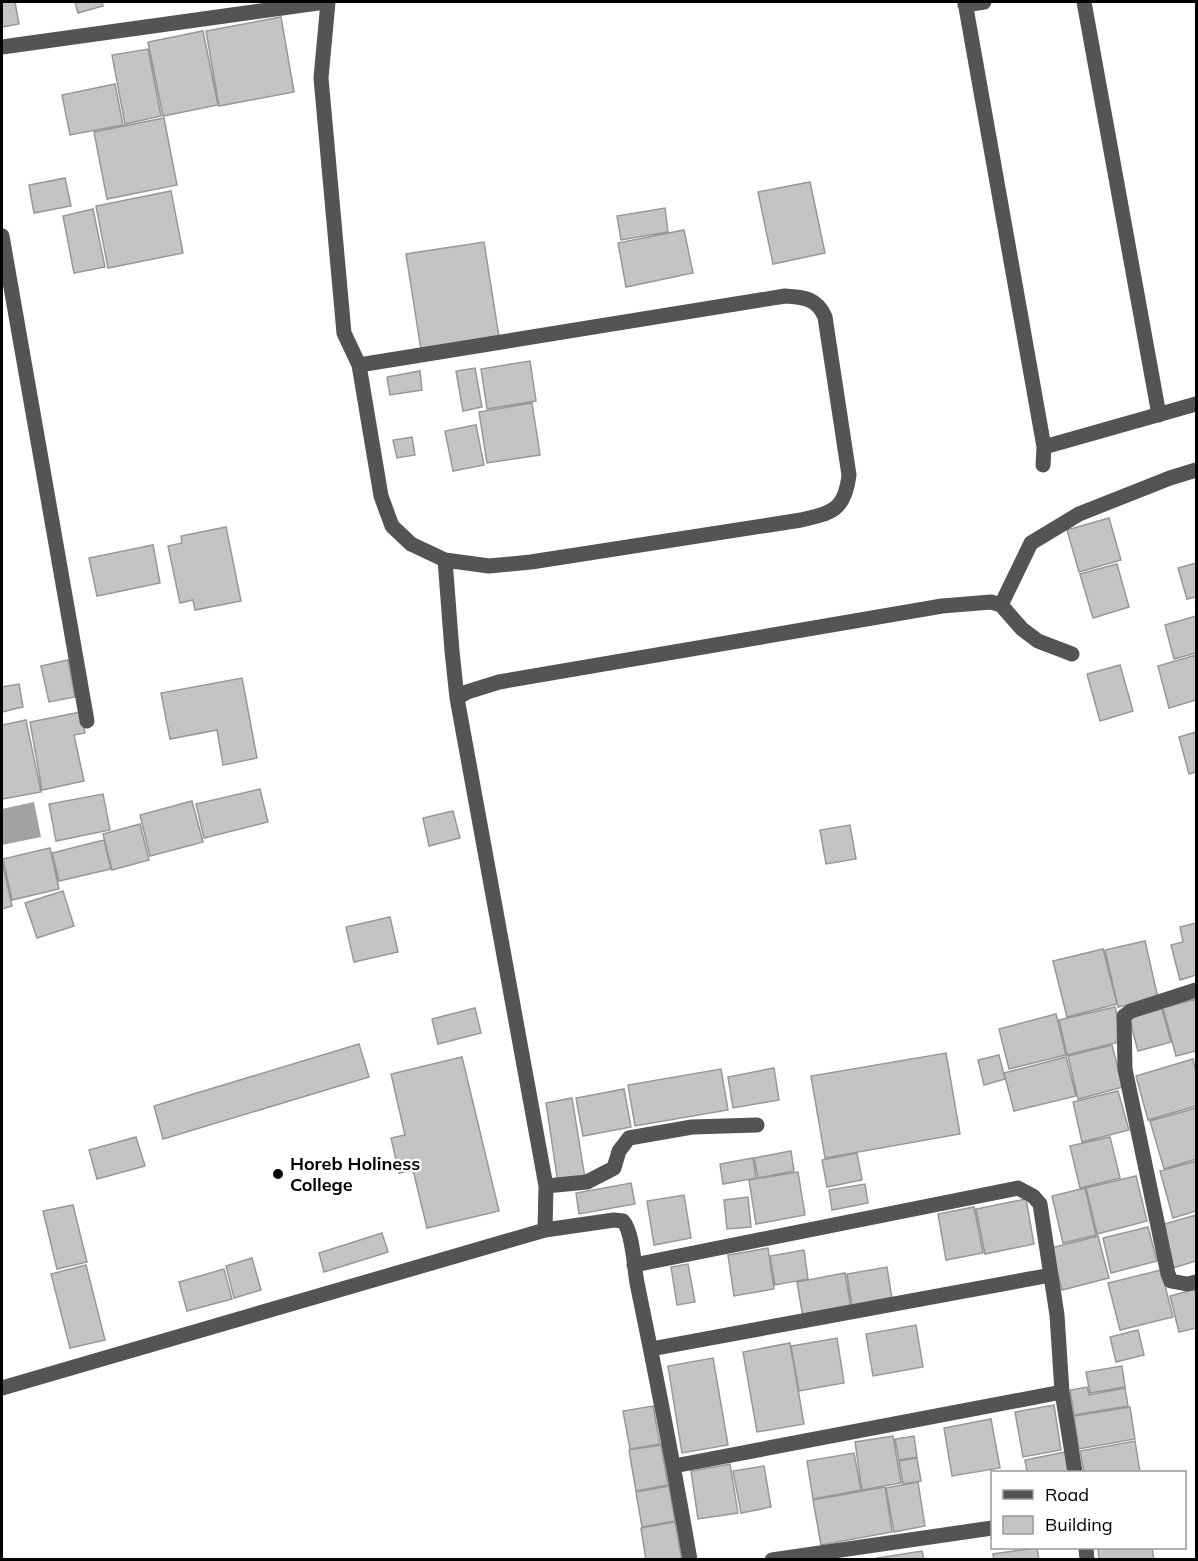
<svg xmlns="http://www.w3.org/2000/svg" width="1198" height="1561" font-family="Mulish,sans-serif">
<style>
.water{fill:#a2a2a2}
.building{fill:#c4c4c4;stroke:#989898;stroke-width:1.5}
.lines{fill:none;stroke-linecap:round;stroke-linejoin:round}
.minor{stroke:#545454;stroke-width:15}
.poi-dot{fill:#000;stroke:#fff;stroke-width:2}
.labels{text-anchor:middle;stroke-width:4.5;stroke-linejoin:round;paint-order:stroke}
.poi-label{font-size:18px;font-weight:bold;fill:#000;stroke:#fff;text-anchor:start}
</style>
<rect width="100%" height="100%" fill="#fff"/>
<path class="water" d="M34,802l7,35 -39,8v-36z"/>
<path class="building" d="M2,2h13l4,22 -17,3z
M75,2h27l1,4 -25,7z
M281,17l13,75 -75,14 -13,-75z
M203,31l15,74 -55,11 -15,-74z
M148,49l13,67 -36,8 -13,-69z
M115,84l8,41 -53,10 -8,-40z
M164,118l13,67 -70,14 -13,-67z
M65,178l6,28 -37,7 -5,-28z
M810,182l15,71 -52,11 -15,-72z
M171,191l12,62 -75,15 -12,-62z
M665,208l3,24 -47,8 -4,-24z
M93,209l12,58 -31,6 -11,-57z
M684,230l9,43 -67,14 -8,-44z
M484,242l15,95 -78,13 -15,-96z
M530,361l6,40 -49,8 -6,-40z
M475,368l7,39 -19,4 -7,-40z
M420,371l2,19 -32,5 -3,-18z
M532,403l8,52 -53,8 -8,-51z
M476,425l8,40 -31,6 -8,-40z
M412,437l3,18 -18,3 -4,-18z
M1109,518l12,42 -42,12 -12,-42z
M226,527l15,74 -46,9 -2,-10 -13,3 -12,-57 14,-3 -1,-7z
M153,545l7,38 -63,13 -8,-38z
M1196,563v34l-9,2 -9,-31z
M1117,564l12,43 -36,11 -13,-44z
M1196,616v37l-22,6 -9,-34z
M1196,655v45l-27,8 -11,-42z
M68,660l7,37 -26,5 -8,-36z
M1120,665l13,46 -33,10 -13,-47z
M242,678l15,80 -34,7 -6,-35 -47,9 -9,-46z
M19,684l4,23 -21,5v-25z
M81,712l4,21 -11,2 10,46 -42,9 -12,-68z
M26,720l15,72 -39,7v-74z
M1196,732v40l-7,2 -10,-37z
M260,789l8,33 -64,16 -8,-34z
M103,794l7,36 -54,11 -7,-37z
M192,801l11,41 -53,14 -10,-41z
M453,811l7,27 -31,8 -6,-28z
M140,824l9,36 -37,10 -9,-36z
M850,825l6,34 -30,5 -6,-34z
M104,840l7,29 -52,12 -7,-28z
M50,848l9,41 -47,11 -9,-41z
M2,860l10,46 -10,3z
M63,891l11,35 -37,12 -12,-35z
M390,917l8,35 -44,10 -8,-35z
M1196,923v52l-16,5 -9,-35 12,-3 -3,-15z
M1145,941l13,57 -40,9 -13,-57z
M1103,949l14,55 -50,13 -14,-56z
M1196,999v52l-20,5 -13,-48z
M1115,1007l8,34 -56,14 -8,-35z
M475,1008l6,25 -43,11 -6,-25z
M1162,1009l9,33 -33,9 -9,-33z
M1056,1014l10,41 -57,14 -10,-40z
M359,1044l10,33 -206,62 -9,-33z
M1112,1045l11,42 -45,12 -10,-43z
M946,1053l14,81 -135,24 -14,-82z
M999,1055l6,24 -21,6 -6,-25z
M462,1057l37,154 -72,17 -14,-58 -14,3 -8,-35 14,-3 -14,-61z
M1066,1057l10,39 -62,15 -10,-38z
M1193,1059l3,13v34l-48,14 -12,-44z
M774,1068l5,32 -46,8 -5,-31z
M721,1069l7,41 -93,16 -7,-41z
M624,1089l7,38 -48,9 -7,-38z
M1118,1091l11,39 -47,12 -9,-40z
M572,1098l13,80 -27,5 -12,-80z
M1196,1108v51l-32,10 -14,-48z
M136,1137l9,29 -48,13 -8,-29z
M1110,1137l10,41 -40,10 -10,-42z
M791,1151l3,20 -36,7 -4,-20z
M857,1153l5,27 -35,7 -5,-27z
M753,1158l3,20 -33,6 -3,-20z
M1196,1161v50l-23,7 -13,-47z
M798,1172l7,43 -49,9 -7,-44z
M1136,1176l11,45 -50,13 -11,-46z
M631,1183l4,21 -56,10 -3,-21z
M865,1184l3,19 -36,7 -3,-20z
M1085,1188l11,47 -33,8 -11,-47z
M684,1195l7,43 -37,7 -7,-44z
M748,1197l3,30 -24,2 -3,-29z
M1026,1199l8,45 -49,10 -9,-45z
M73,1205l14,57 -30,7 -14,-58z
M974,1207l9,46 -37,7 -8,-46z
M1196,1215v46l-23,7 -12,-43z
M1148,1227l9,34 -46,12 -8,-35z
M382,1233l6,19 -64,20 -5,-19z
M1098,1236l11,42 -47,12 -11,-42z
M768,1248l6,41 -40,7 -6,-41z
M804,1250l4,29 -33,6 -5,-29z
M252,1258l9,32 -27,8 -8,-32z
M688,1264l7,38 -18,3 -6,-38z
M86,1265l19,75 -35,8 -19,-74z
M887,1267l5,32 -40,7 -5,-32z
M224,1269l8,30 -45,12 -8,-29z
M1161,1270l12,47 -53,13 -12,-47z
M845,1273l6,35 -48,9 -6,-35z
M1196,1289v39l-17,4 -9,-36z
M916,1325l7,42 -50,9 -7,-42z
M1138,1330l6,25 -28,7 -6,-25z
M837,1338l7,45 -45,8 -8,-45z
M790,1343l14,81 -47,8 -14,-80z
M713,1358l15,87 -46,8 -14,-87z
M1122,1366l3,21 -35,6 -4,-21z
M1087,1387l2,8 36,-7 3,18 -54,9 -4,-25z
M1054,1405l7,45 -38,7 -8,-45z
M653,1406l7,38 -30,5 -7,-38z
M1130,1407l5,32 -56,10 -5,-33z
M991,1419l9,49 -48,8 -8,-48z
M893,1436l8,47 -39,7 -7,-48z
M914,1436l3,21 -18,3 -4,-21z
M1135,1441l5,31h-56l-4,-21z
M661,1445l7,40 -32,6 -7,-41z
M1065,1452l3,20h-41l-2,-12z
M854,1453l7,37 -48,9 -6,-38z
M917,1458l4,23 -18,3 -4,-23z
M730,1464l8,49 -40,6 -7,-48z
M764,1466l7,41 -30,6 -8,-42z
M918,1482l7,44 -31,6 -8,-44z
M669,1486l6,35 -33,6 -6,-35z
M885,1487l7,45 -71,13 -8,-45z
M675,1522l7,38h-36l-5,-32z
M1037,1548l2,12h-45l-1,-6z
M1098,1548h54l2,12h-55z
M922,1551l2,9h-46l-1,-2z"/>
<g class="lines">
<path class="minor" d="M328,2l-7,76 23,255 15,32
M965,2l79,445 -1,18
M1084,2l75,413
M965,5l19,-3
M2,47l323,-45
M2,236l85,485
M785,296c18,1 32,2 40,21l24,158c-4,35 -17,38 -48,45l-270,42 -42,4 -44,-6 -34,-16 -19,-18 -11,-30 -22,-131z
M1044,447l152,-43
M445,560l7,91 5,47
M1001,605l30,-62 48,-29 91,-36 26,-8
M1196,990l-65,21 -7,5 1,53 43,205 3,7 16,3 9,-2
M546,1186l41,-4 27,-14 5,-17 10,-13 63,-11 65,-2
M545,1230l69,-10 9,1c10,11 11,46 14,62 19,92 37,184 53,277
M634,1265l384,-77 15,8 7,8 17,111 5,77 13,80
M651,1349l400,-74
M2,1388l543,-158 1,-44 -89,-488 10,-6 32,-10 443,-76 49,-4 10,3 21,24 16,12 34,13
M674,1466l388,-74
M1086,1548l1,12
M772,1560l220,-32"/>
</g>
<circle class="poi-dot" cx="278" cy="1174" r="6"/>
<g class="labels">
<g class="poi-label">
<text x="290" y="1170">Horeb Holiness<tspan x="290" dy="21">College</tspan></text>
</g>
</g>
<rect width="1198" height="1561" fill="none" stroke="#000000" stroke-width="6"/>
<rect x="991" y="1471" width="195" height="78" fill="#ffffff" stroke="#999999" stroke-width="1.5"/>
<rect x="1003" y="1490" width="30" height="9" fill="#545454" stroke="#999999" stroke-width="1.5"/>
<text x="1045" y="1501" font-size="18" fill="#000000">Road</text>
<rect x="1003" y="1516" width="30" height="18" fill="#c4c4c4" stroke="#999999" stroke-width="1.5"/>
<text x="1045" y="1531" font-size="18" fill="#000000">Building</text>
</svg>
